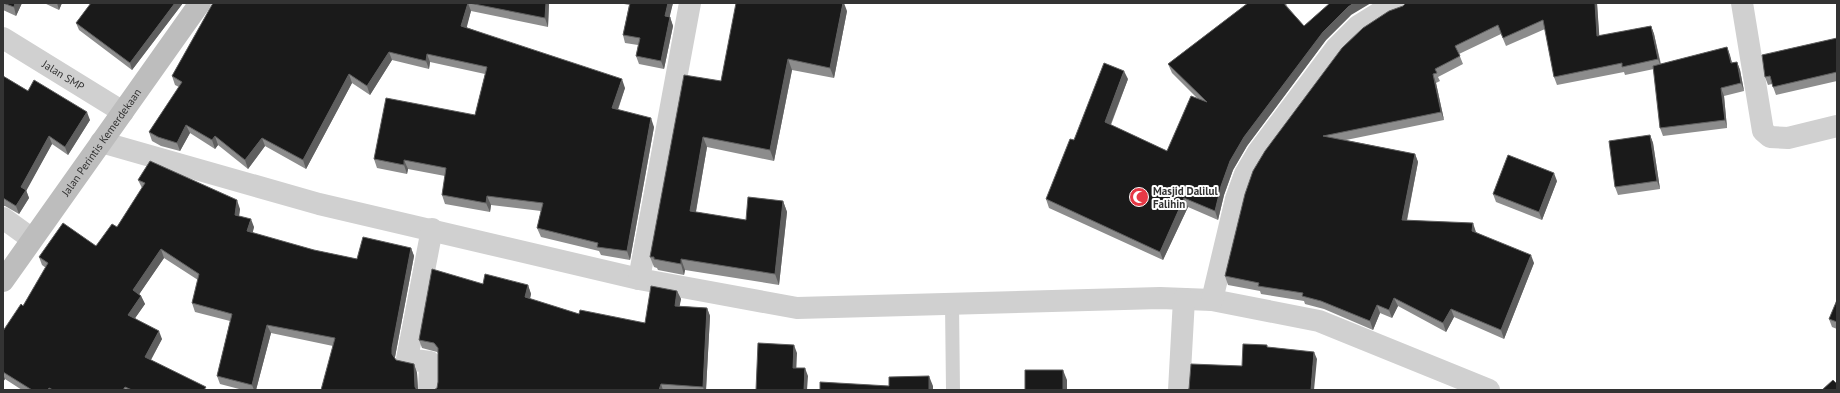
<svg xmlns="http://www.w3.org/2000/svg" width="1840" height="393" font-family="'PT Sans',sans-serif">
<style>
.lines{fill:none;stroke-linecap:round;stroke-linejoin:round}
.lane{stroke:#d0d0d0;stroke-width:14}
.street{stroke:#d0d0d0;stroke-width:22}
.secondary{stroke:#bdbdbd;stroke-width:22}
.wall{fill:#8c8c8c}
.shaded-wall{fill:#5f5f5f}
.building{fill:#1a1a1a;stroke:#5f5f5f}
.labels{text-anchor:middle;stroke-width:4;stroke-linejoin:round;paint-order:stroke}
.street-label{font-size:11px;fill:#333;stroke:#fff}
.poi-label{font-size:11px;font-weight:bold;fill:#333;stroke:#fff;text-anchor:start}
</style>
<rect width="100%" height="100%" fill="#fff"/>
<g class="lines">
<path class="lane" d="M952,304l1,86"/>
<g class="street">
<path d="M1742,3l21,128 7,6 18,1 49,-12"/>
<path id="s1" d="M3,38l120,74"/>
<path d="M101,142l218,62 320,75 158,29 363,-10 52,2 107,21 170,69"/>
<path d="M3,218l29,21"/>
<path d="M639,279l51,-276"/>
<path d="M1212,300l24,-101 9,-25 13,-22 78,-104 22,-22 29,-18 15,-5"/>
<path d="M429,390l1,-28 -23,-3 25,-130"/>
<path d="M1179,390l5,-91"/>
</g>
<path class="secondary" id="s2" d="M3,281l197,-278"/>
</g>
<path class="wall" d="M3,3h19l-6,13 -13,-6z
M44,3h18l-3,7z
M91,3h92l-51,67 -53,-40 -3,-7z
M213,3h336l-1,24 -77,-16 -5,16 159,61 -7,22 36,17 -24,133 -29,-5 -2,-4 -58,-14 -4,-9 4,-17 -50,-6 -1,7 -45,-8 -3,-9 3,-19 -37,-7 -1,5 -30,-6 -3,-9 101,-44 10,-41 -55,-12 -1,7 -37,-9 -22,35 -18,-12 -46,86 -41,-23 -17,23 -30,-24 -3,4 -25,-16 -10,18 -19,-5 -9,-5 -3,-9 30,-45 -4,-2 -3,-9z
M619,3h54l-4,14h1l3,9 -9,43 -25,-5 -3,-8 2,-11 -13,-2 -2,-8 6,-30z
M1248,3h38l1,3 17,20 47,-11 -25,25 -79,106 -14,24 -9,25 -6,25 -30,-13 -25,53 -114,-52 -3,-9 28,-59 54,-61 -17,46 56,26 30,-53 -25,-25 -4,-9z
M1597,3l2,33 52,-10 3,8 7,30 66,-17 5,16 5,-1 3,8 4,21 -20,5 3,32 -64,8 -3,-8 -6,-59 -29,6 -1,-3 -67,13 -3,-8 -9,-48 -39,17 -5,-12 -42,20 4,10 -25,13 2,4 -4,2 8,37 -98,20 69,14 3,8 -11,59 69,11 58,31 -30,76 -50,-22 -8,15 -48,-26 -6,12 -12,-5 -7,17 -49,-21 -19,-5 -1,-3 -43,-7 -1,-3 -32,-6 -3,-9 178,-270z
M847,11l-13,67 -42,-8 -18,91 -67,-14 -11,65 50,8 37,-19 4,11 -8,73 -94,-15 -1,5 -26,-5 -1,-2 -3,-1 -4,-10 71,-176z
M1837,38v43l-61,14 -4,-11 -4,1 -3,-8z
M3,76l25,15 62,29 -22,35 -16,-11 -26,46 3,8 -10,16 -14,-8h-2z
M1650,135l3,8 7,46 -42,6 -3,-8z
M138,180l102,29 -1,7 15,11 -2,6 62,17 43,9 54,-11 3,8 -19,101v1l1,2 18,4 3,9 1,17 -85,-44 -62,-13 -15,57h-13l-23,-6 -3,-8 13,-55 -35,-9 -3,-9 6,-23 -34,-22 -25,36 2,2 4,8 -10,14 27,21 -11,21 56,30h-185l-17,-11 -2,3v-51l20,-25 23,-38 -4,-3 -3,-8 57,-11 21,-19 25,-39z
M1557,181l-15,39 -46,-18 -3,-8z
M483,284l45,1 3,9 -1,5 49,15 66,9 32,-32 4,8 -2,7 28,2 3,8 -4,74h-272l3,-2 1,-6v-29l-1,-1 -15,-4 -3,-8z
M1837,300v29l-5,-2 -3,-8z"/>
<path class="shaded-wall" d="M15,3h7l-6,13 -2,-9z
M57,3h5l-3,7z
M175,3h8l-51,67 -2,-7z
M468,3l3,8 -6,23 -4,-8z
M546,3h3l-1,24 -3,-9z
M668,3h5l-5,21 -3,-8z
M843,3h1l3,8 -13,67 -4,-10z
M1354,3h17l-20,12 -25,25 -79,106 -14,24 -9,25 -6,25 -3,-9 6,-25 9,-25 14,-24 79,-105 25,-25z
M1595,3h2l3,42 -3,-9z
M670,17l3,9 -9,43 -3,-8z
M1651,26l3,8 7,33 -3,-8z
M1727,47l3,8 4,16 -3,-8z
M389,52l3,8 -22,35 -3,-9z
M427,54l3,8 -1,7 -3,-8z
M788,59l4,11 -18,91 -4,-11z
M1737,62l3,8 4,21 -3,-8z
M1124,71l4,8 -20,52 -3,-9z
M349,74l3,9 -46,86 -3,-9z
M1433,74l3,9 8,37 -3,-8z
M622,79l3,9 -10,29 -3,-9z
M1721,88l3,8 3,32 -2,-8z
M87,112l3,8 -22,35 -3,-8z
M651,118l3,9 -24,133 -3,-9z
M186,125l4,8 -10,18 -3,-8z
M1650,135l3,8 7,46 -3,-8z
M49,136l3,8 -28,51 -3,-8z
M215,136l3,9 -3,4 -3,-9z
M703,137l4,10 -13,75 -4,-11z
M262,138l3,8 -17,23 -3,-9z
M1415,154l3,8 -13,67 -3,-9z
M404,160l4,9 -1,5 -3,-9z
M1554,173l3,8 -15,39 -3,-8z
M26,190l3,8 -10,16 -3,-8z
M487,196l4,9 -1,7 -4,-9z
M1184,198l4,9 -25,53 -3,-8z
M237,200l3,9 -2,14 -3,-8z
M783,201l4,11 -8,73 -4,-11z
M251,219l3,8 -3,13 -4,-9z
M1473,223l3,9v7l-4,-8z
M411,248l3,8 -19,101v6l-3,-9v-6z
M161,249l3,9 -28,41 -3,-9z
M1531,255l3,8 -30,76 -3,-9z
M681,259l4,11 -1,5 -3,-11z
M528,285l3,9 -3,12 -3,-9z
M677,291l4,8 -3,16 -3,-9z
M141,296l4,8 -14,20 -3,-9z
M1394,298l4,8 -6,12 -3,-8z
M1377,305l3,8 -7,17 -3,-9z
M707,308l3,8 -4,74h-2l-1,-3z
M1451,309l3,8 -8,15 -3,-9z
M267,325l4,8 -15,57h-2l-2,-5z
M159,331l3,8 -14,26 -3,-8z
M794,345l3,8 -1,23 -3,-8z
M1314,352l3,7 -3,31h-3z
M414,364l3,9 1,17 -3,-3z
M805,368l3,8 -1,14h-3z
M1063,370l4,10v10h-4z
M3,374l2,5 -2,3z
M929,376l4,10v4h-4z
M661,384l2,6h-4z"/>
<path class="building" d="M3,3h12l-1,4z
M91,3h84l-45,60 -54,-40z
M213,3h255l-7,23 161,53 -10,29 39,10 -24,133 -30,-4 1,-4 -61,-15 6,-25 -56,-7 -1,7 -44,-8 4,-27 -42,-8v5l-30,-6 12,-61 89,17 12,-48 -60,-13 -1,7 -37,-9 -22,34 -18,-12 -46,86 -41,-22 -17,22 -30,-24 -3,4 -26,-15 -9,18 -19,-6 -9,-5 33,-50 -10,-6z
M469,3h77l-1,15z
M630,3h38l-3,13 5,1 -9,44 -25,-5 4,-18 -17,-3z
M736,3h107l-13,65 -42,-9 -18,91 -67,-13 -13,74 56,9 2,-23 35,4 -8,73 -94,-15v5l-27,-5v-2h-4l34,-182 37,6z
M1248,3h37v2l19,21 26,-23h24l-6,4 -25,25 -79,105 -14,24 -9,25 -6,25 -31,-13 -24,54 -114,-53 24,-60 4,1 30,-77 20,8 -19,51 62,29 24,-55 16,6 -39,-38z
M1406,3h189l2,33 54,-10 7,33 -36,8v-4l-68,14 -11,-57 -40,18 -5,-13 -43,21 5,10 -25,13 2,4 -4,1 8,38 -118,24 92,18 -13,66 71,3 -1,8 59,24 -30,75 -50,-21 -8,14 -49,-25 -5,12 -12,-5 -7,16 -49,-20 -19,-5 1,-3 -45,-7 1,-3 -34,-7 20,-82 8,-23 12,-20 77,-103 21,-20 26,-17 14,-5z
M1837,38v34l-64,15 -3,-11 -5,1 -3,-22z
M1727,47l4,16 6,-1 4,21 -20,5 4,32 -65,8 -7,-62z
M3,76l25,15 6,-11 53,32 -22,35 -16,-11 -28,51 5,3 -10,16 -13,-8z
M1650,135l7,46 -42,6 -6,-46z
M1508,155l46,18 -15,39 -46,-18z
M150,161l87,39 -2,15 16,4 -4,12 67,19 43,9 6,-22 48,11 -19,100v6l4,6 18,4 1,23 2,3h-96l14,-52 -68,-13 -15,60 -35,-9 15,-62 -40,-11 7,-29 -38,-25 -28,41 8,6 -13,19 31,16 -14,26 61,30 -2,3h-72l-7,-3 -2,3h-70l-4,-2 -1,2h-16l-29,-18v-41l18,-27 2,2 25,-43 -9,-6 24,-34 33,23 16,-22 5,3 28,-44 -7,-3z
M432,269l51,15 2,-10 43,11 -3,12 54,17 1,-4 65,13 6,-37 26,5 -2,15 32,2 -4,79 -42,-3 -2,6h-225l3,-2 1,-6v-34l-4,-5 -15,-3z
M1837,300v22l-8,-3z
M758,343l36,2 -1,23h12l-1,22h-48z
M1243,344l24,1v2l47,5 -3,38h-124l1,-1h1l2,-25 51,2z
M1025,370h38v20h-38z
M929,376v14h-109v-8l69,4v-9z
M1833,380l4,4v6h-15z"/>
<defs>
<symbol id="mosque-disc" viewBox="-11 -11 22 22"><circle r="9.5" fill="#e63946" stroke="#fff"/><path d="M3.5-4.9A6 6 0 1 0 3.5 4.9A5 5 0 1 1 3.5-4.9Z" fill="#fff"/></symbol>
</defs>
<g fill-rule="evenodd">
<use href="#mosque-disc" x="1128" y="186" width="22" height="22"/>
</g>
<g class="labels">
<g class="street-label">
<text dy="4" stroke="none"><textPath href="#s1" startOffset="71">Jalan SMP</textPath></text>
<text dy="4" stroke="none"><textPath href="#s2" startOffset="170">Jalan Perintis Kemerdekaan</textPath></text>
</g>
<g class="poi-label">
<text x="1153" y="195">Masjid Dalilul<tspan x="1153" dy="13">Falihin</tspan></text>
</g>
</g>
<rect width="1840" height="393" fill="none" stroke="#333333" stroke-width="8"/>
</svg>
